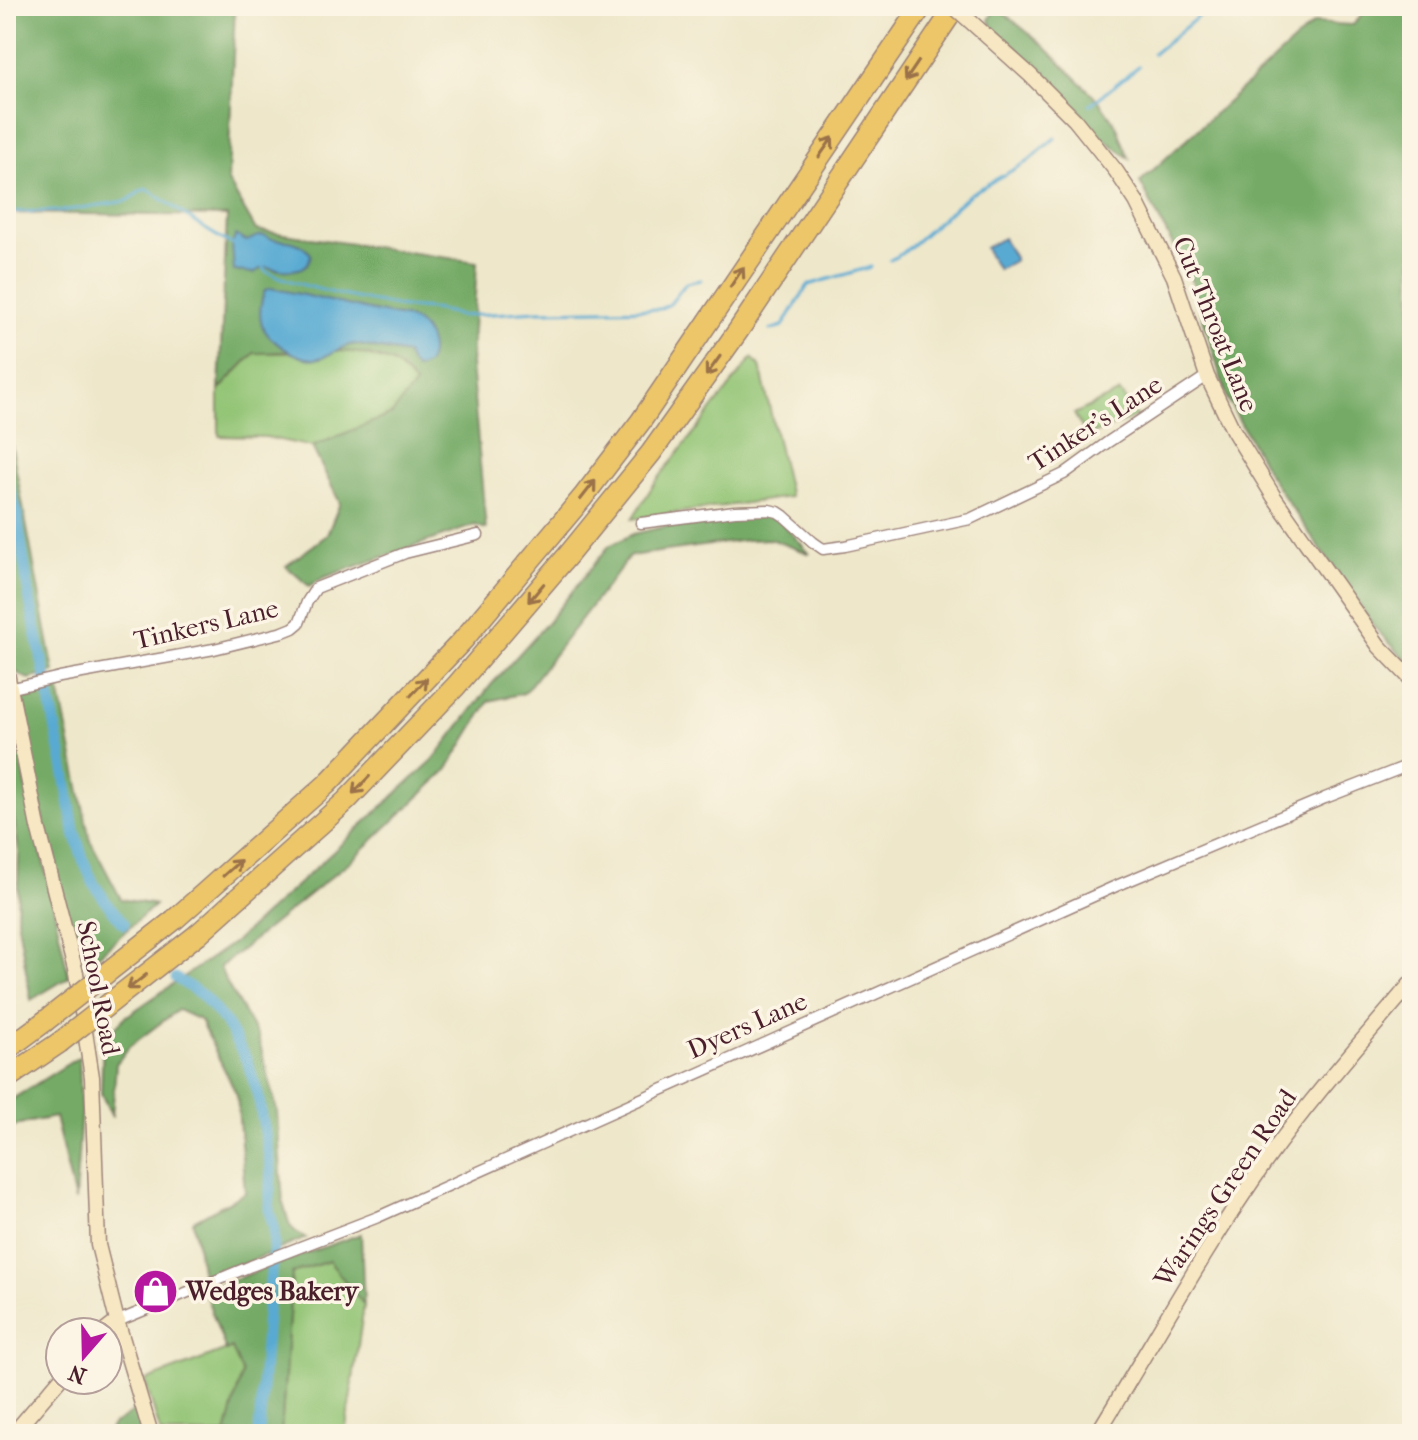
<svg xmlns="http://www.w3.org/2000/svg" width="1418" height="1440" font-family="'IM FELL French Canon',serif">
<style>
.green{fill:#92c474;stroke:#6e7250;stroke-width:2}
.forest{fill:#75aa66;stroke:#606448;stroke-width:2}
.water{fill:#58aad3;stroke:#51647f;stroke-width:2}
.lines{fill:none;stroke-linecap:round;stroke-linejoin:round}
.stream{stroke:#58aad3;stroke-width:3}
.canal{stroke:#58aad3;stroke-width:11}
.street-casing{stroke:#9c837a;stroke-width:13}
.secondary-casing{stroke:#9c837a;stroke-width:17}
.highway-casing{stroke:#9c837a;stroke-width:23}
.street{stroke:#fff;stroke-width:10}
.secondary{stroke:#f7e8c3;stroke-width:14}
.highway{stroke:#ecc669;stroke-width:20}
.secondary-bridge-casing{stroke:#9c837a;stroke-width:17;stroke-linecap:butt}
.highway-bridge-casing{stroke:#9c837a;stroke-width:23;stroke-linecap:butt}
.secondary-bridge{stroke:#f7e8c3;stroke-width:14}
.highway-bridge{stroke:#ecc669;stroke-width:20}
.oneway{stroke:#9b724a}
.labels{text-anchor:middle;stroke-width:7;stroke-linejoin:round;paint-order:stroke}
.street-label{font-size:26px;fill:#4a1f2b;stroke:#fcf5e5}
.poi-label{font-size:26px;font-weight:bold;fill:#4a1f2b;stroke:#fcf5e5;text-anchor:start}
</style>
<rect width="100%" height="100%" fill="#fcf5e5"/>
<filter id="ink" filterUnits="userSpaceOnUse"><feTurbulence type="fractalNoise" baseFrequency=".0125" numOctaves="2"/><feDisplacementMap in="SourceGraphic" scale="16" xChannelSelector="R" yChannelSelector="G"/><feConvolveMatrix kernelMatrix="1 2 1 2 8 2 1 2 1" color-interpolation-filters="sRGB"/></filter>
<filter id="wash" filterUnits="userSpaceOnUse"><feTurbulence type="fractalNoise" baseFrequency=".006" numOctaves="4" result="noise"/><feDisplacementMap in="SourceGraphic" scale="32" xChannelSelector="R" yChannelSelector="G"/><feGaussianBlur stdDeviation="1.8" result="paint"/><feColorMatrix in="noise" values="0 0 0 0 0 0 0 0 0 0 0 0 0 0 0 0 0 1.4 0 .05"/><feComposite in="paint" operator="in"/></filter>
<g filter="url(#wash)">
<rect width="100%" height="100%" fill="#eee7ca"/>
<path class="green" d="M325,350l30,2 39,11 22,21 -24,30 -80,33 -46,-10 -47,-1v-46l35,-37h32z
M752,358l8,8 30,131 -158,22 22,-35z
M1120,392l17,25 -50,19 -13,-22z
M329,1261l35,44 -19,129h-64l11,-161z
M232,1348l11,25 -17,61h-65l-16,-53z"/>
<path class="forest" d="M6,6h229l-7,175 28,49 221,32 -6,102 15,165 -11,-4 -150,52 -16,9 -23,-20 41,-31 13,-32 -28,-56 80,-33 23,-30c-7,-7 -14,-17 -23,-21 -43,-20 -93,-10 -138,-10l-35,37 8,-174 -221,-3z
M1369,6h43v660l-36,-37 -107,-154 -42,-77 -34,-114 -53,-102 174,-159 39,2z
M999,9l45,37 55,55 17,24 13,33 -33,-25 -102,-102 -5,-11 5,-9z
M6,416l48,256 -25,7c-25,-9 -20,-26 -23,-48z
M737,512l39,4 34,38 -39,-15 -24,1 -117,16 -106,137 -35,8 -42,69 -94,89 -133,108 5,13 33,57 19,74 6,92 7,23 5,5 11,7 -103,43 -10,-60 52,-28 -8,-98 -37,-75 -22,-10 -48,36 -14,18 -4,53 -11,-24 2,-53 21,-22 113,-78 196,-180 58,-75 55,-61 63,-78 24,-12 39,-9z
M58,685l32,155 31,59 34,6 -65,58 -17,-34 -20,-58 -24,-125 -6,-45 3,-9z
M6,693l63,284 -38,23 -14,-82 2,-66 -13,-83z
M79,1057l2,54 -6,90 -20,-84 -35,7 -14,8v-29z
M361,1234l3,71 -35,-44 -37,12 -11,161h-55l16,-61 -10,-25 -6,3 -22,-61z
M139,1408l6,26h-38l7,-10z"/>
<path class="water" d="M236,235l10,6c4,-1 8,-4 13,-5 8,-2 7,2 14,3 17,3 23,0 38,15 -4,23 -31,16 -48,13l-9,6 -20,-2 -2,-27z
M1003,238l12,22 -17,10 -13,-22z
M271,288c34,7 68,15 102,23 15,4 35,4 47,14 7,6 12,19 11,28 -1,11 -6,14 -15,16l-5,-5 -5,-10 -51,-10c-15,1 -24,13 -40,15 -18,1 -51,-20 -54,-38 -2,-9 0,-22 4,-31z"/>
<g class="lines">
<path class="stream" d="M1153,54l58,-48
M1090,105l49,-39
M6,212l55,-1 66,-10 14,-10 6,-2c29,18 55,41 85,55
M890,260l13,-7 67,-59 57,-32 28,-24
M263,267l2,4c35,16 88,27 126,34 23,5 46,1 68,11l79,-5 122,-2 10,-5 16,-21 15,-3
M770,330l13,-4 25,-41 63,-18"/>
<path class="canal" d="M6,476l10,33 14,92 35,173 9,56 10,32 10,22 13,19 17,21
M176,978l26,17 23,27 22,38 11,34 13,74 -2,43 5,16v16l-7,71 -8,120"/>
</g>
</g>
<g filter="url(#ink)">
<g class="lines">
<defs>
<path id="street" d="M641,523l94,-12 34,-1 9,2 6,4 29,26 10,7 22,-3 125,-27 94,-45 44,-32 99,-66
M9,689l51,-12 154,-28 69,-17 10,-4 6,-5 8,-21 9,-14 89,-35 73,-18
M118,1321l133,-55 127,-49 738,-331 209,-88 87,-34"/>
<path id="secondary" d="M970,21l60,54 45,45 41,51 20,30 38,76 33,99 26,54 41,67 105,149 33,34
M6,668l32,159 38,146 16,104 6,168 18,72 35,117
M104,1332l14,-11
M13,1434l47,-55
M1097,1434c56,-91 108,-186 169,-273 45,-63 96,-120 146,-179"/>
<path id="highway" d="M174,920l153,-136 136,-144 120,-143 58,-76 281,-415
M198,934l148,-133 110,-115 113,-132 82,-101 87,-122 218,-325
M6,1050l38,-28
M6,1079l53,-36"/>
</defs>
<use href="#street" class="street-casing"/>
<use href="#secondary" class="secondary-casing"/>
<use href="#highway" class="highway-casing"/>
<use href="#street" class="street"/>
<use href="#secondary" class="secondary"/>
<use href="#highway" class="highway"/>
<defs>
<path id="secondary-bridge" d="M953,6l17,15"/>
<path id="highway-bridge" d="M44,1022l130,-102
M59,1043l139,-109"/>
</defs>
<use href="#secondary-bridge" class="secondary-bridge-casing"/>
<use href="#highway-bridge" class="highway-bridge-casing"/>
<use href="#secondary-bridge" class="secondary-bridge"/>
<use href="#highway-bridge" class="highway-bridge"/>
</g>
<defs><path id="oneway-shaft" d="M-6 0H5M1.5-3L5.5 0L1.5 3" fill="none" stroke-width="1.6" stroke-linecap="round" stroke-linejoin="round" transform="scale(2)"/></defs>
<g class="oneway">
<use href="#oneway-shaft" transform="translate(912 71) rotate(124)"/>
<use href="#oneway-shaft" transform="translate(826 147) rotate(-55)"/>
<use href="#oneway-shaft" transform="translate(737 277) rotate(-56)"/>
<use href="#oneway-shaft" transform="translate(713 366) rotate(126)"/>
<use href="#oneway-shaft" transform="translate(588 490) rotate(-52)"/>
<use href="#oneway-shaft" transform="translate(536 593) rotate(130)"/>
<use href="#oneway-shaft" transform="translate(419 687) rotate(-47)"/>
<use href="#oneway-shaft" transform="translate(361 785) rotate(134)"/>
<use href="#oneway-shaft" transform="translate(232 868) rotate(-42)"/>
<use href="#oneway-shaft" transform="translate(137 982) rotate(142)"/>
</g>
</g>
<defs>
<symbol id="shop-disc" viewBox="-11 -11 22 22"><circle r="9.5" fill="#b5179e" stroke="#fcf5e5"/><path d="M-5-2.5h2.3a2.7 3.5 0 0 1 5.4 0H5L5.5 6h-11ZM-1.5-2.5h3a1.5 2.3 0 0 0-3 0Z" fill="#fff"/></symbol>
</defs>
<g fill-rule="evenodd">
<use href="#shop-disc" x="130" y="1266" width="51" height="51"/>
</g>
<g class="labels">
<g class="street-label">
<text transform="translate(1216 324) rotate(68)" y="9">Cut Throat Lane</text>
<text transform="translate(1095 423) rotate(-33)" y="9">Tinker's Lane</text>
<text transform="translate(206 624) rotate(-13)" y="9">Tinkers Lane</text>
<text transform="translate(99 988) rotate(79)" y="9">School Road</text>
<text transform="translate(747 1025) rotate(-24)" y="9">Dyers Lane</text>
<text transform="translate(1225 1188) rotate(-56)" y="9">Warings Green Road</text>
</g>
<g class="poi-label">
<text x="186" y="1300">Wedges Bakery</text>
</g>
</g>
<rect width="1418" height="1440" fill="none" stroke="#fcf5e5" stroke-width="32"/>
<g transform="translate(84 1356) rotate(200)"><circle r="38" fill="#fcf5e5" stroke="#b59f9b" stroke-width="2"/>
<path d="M0-6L14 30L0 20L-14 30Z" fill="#b5179e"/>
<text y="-12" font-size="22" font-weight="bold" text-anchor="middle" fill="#4a1f2b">N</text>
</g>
</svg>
